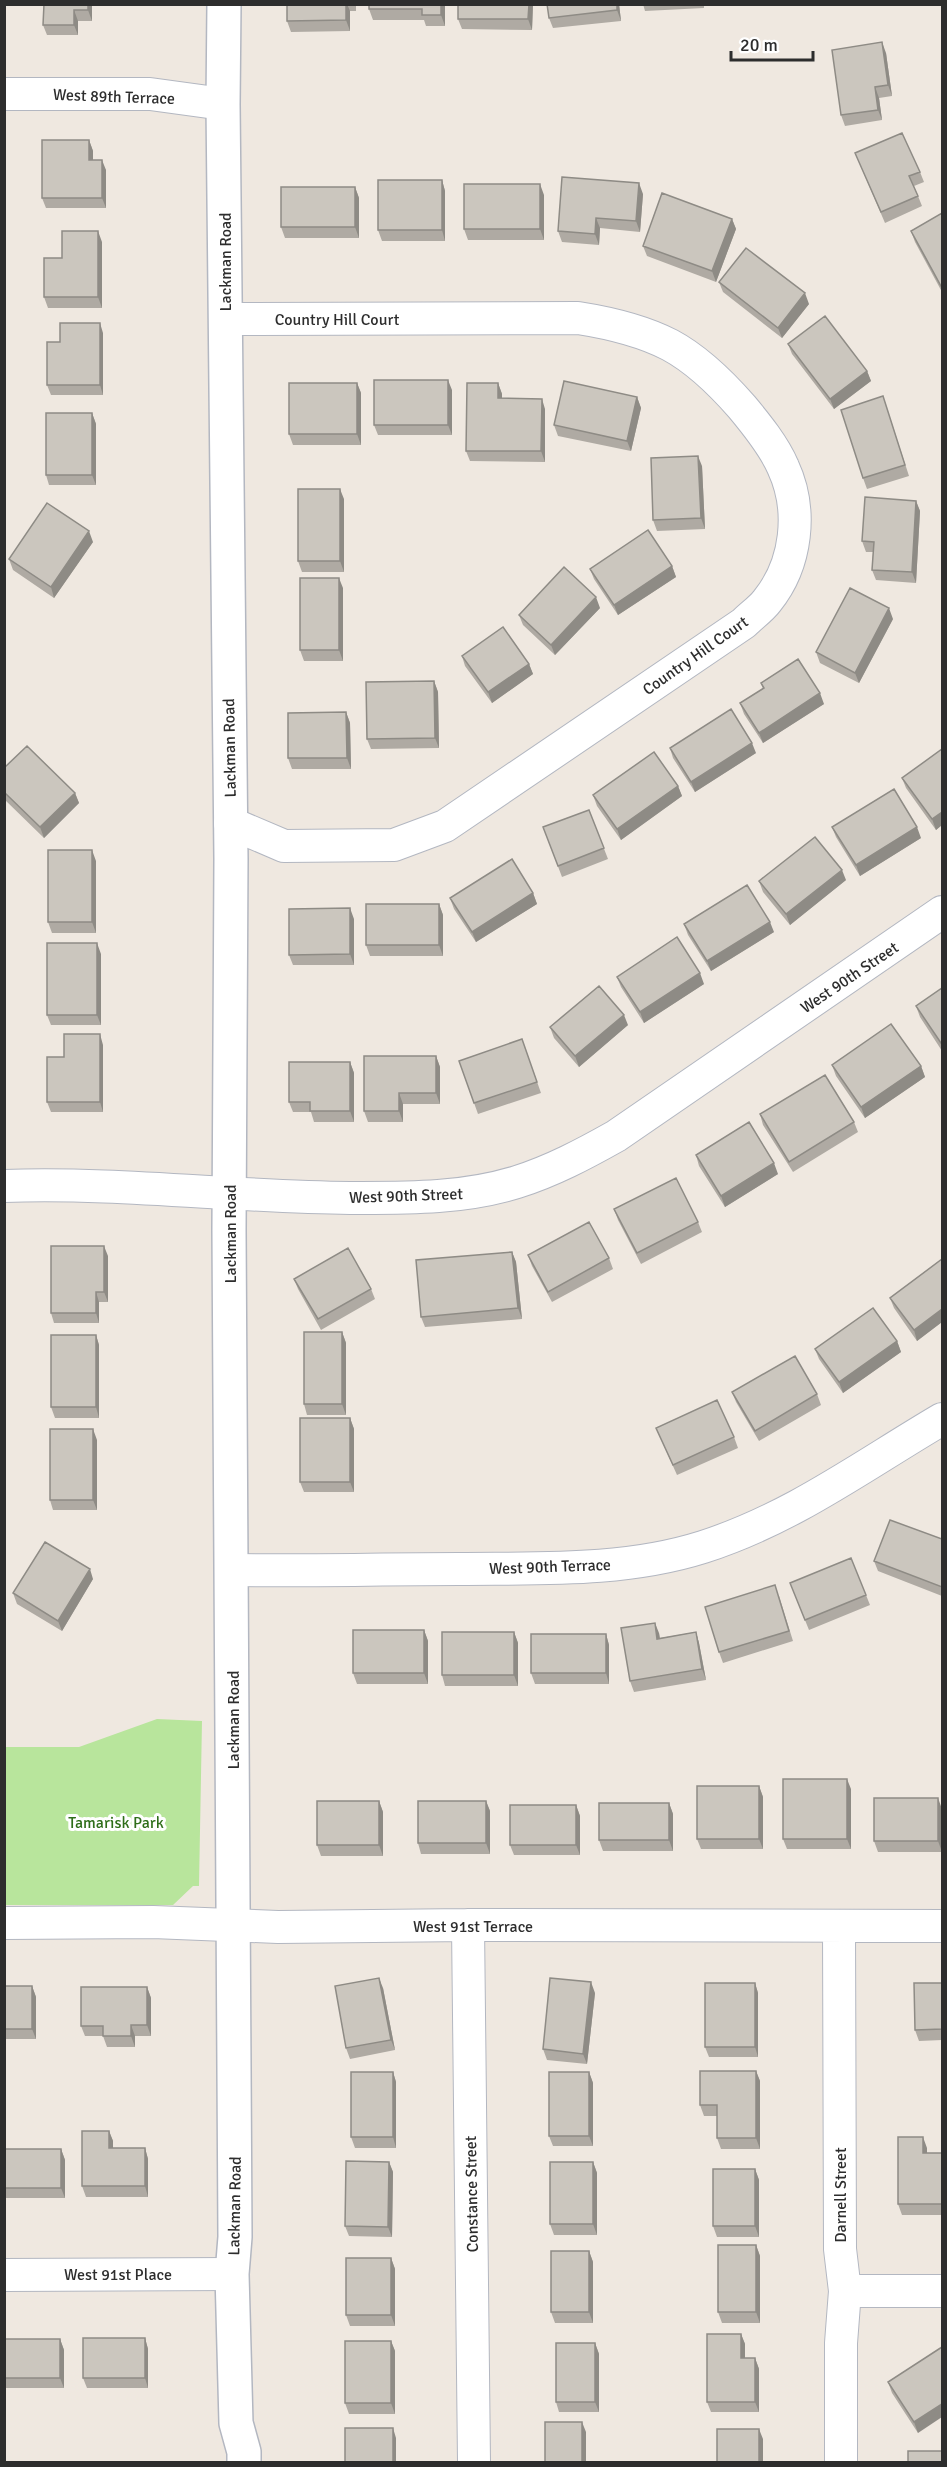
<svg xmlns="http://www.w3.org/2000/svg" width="947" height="2467" font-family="Signika,sans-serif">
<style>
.green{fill:#b8e59c}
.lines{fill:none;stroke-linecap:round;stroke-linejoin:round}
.minor-casing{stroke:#b3b7c1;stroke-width:34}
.secondary-casing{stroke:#b3b7c1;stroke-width:36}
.minor{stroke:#fff;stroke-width:32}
.secondary{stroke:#fff;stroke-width:33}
.wall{fill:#afaaa3}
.shaded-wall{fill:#8e8b85}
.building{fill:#cbc6be;stroke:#8e8b85;stroke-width:1.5}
.labels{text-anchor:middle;stroke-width:6;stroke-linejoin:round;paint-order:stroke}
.street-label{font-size:16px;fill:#2d2d2d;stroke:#fff}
.park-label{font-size:16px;fill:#2f6e1a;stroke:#fff}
</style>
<rect width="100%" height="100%" fill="#efe8e0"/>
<path class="green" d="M157,1719l45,2 -3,165h-6l-20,19h-168v-158h74z"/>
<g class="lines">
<defs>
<path id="minor" d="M4,94h146l73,10
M226,319l352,-1c32,5 63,12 92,27 28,15 51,38 72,62 15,18 32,39 41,60 20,43 14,97 -16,134 -6,8 -16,15 -23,22l-299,203 -51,19 -110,1 -54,-23
M4,1186c116,-4 231,11 346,12 56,0 112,1 167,-16 35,-11 67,-28 99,-46l326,-224
M232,1570c75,1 151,-1 227,-1 81,-1 165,3 244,-22 90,-29 159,-81 239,-128
M4,1923l149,-1 125,5 190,-2 474,1
M468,1925l6,537
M839,1927l1,322 5,42 -4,52v119
M4,2275l228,-1
M845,2291h97"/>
<path id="secondary" d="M224,4l-1,100 8,755 -2,371 6,1007 -3,37 4,149 8,29v10"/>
</defs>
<use href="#minor" class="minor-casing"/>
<use href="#secondary" class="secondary-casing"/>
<use href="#minor" class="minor"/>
<use href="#secondary" class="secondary"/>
</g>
<path class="wall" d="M44,4h48v17h-14v14h-31l-4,-10z
M287,4h69v7h-6v20l-59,1 -4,-11z
M445,4v22h-19l-2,-6h-51l-4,-11z
M533,4l-1,26 -70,-1 -4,-10z
M619,4l2,17 -68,7 -4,-10z
M643,4h61v4l-59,3z
M886,53l6,43 -13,2 3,22 -37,6 -4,-11z
M89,140l4,11v9l13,10v38h-60l-4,-10z
M855,153l65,19 4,10 -10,4 8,20 -37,17z
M442,180l3,11v50h-63l-4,-11z
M355,187l4,11v40h-74l-4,-11z
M643,194l-3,38 -40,-4 -1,17 -37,-3 -4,-11z
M544,195v45h-76l-4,-11z
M942,213v79l-27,-50 -4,-11z
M732,219l4,10 -20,53 -69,-26 -4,-10z
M102,242v66h-54l-4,-11 18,-39z
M719,282l90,22 -27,34 -59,-46z
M103,333v62h-52l-4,-10z
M788,344l79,27 4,10 -37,28 -42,-55z
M357,383l4,10v52h-68l-4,-11z
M498,383l4,11v4l43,11v53l-75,-1 -4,-10z
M452,390v45h-74l-4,-10z
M883,396l26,80 -42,13 -4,-11z
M637,397l4,11 -10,43 -73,-15 -4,-11z
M92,413l4,11v61h-47l-3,-10z
M702,466l3,63 -48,2 -4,-11z
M344,499v73h-42l-4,-11z
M916,501l4,10 -4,72 -40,-3 -4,-10 1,-18h-7l-4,-11z
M93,542l-39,56 -41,-28 -4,-11z
M672,566l4,11 -58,38 -24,-36 -4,-10z
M343,588v73h-39l-4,-11z
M600,608l-45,47 -32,-30 -4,-10z
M893,619l-34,64 -39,-20 -4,-11z
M462,656l67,8 4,10 -41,29 -27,-37z
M434,681l4,11 1,56 -68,1 -4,-10z
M761,683l63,21 -61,39 -19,-29 -4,-11 23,-14z
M346,712l4,11 1,46h-59l-4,-11z
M670,748l86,5 -61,39 -22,-34z
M942,749v76l-6,5 -30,-42 -4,-10z
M4,768l71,25 4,10 -35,35 -40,-39z
M678,786l4,10 -61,44 -24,-34 -4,-11z
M589,810l19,49 -46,18 -19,-50z
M832,827l89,11 -61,38 -24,-39z
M96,861v72h-44l-4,-11z
M846,880l-56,45 -27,-33 -4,-11z
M533,893l4,11 -61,38 -22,-33 -4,-11z
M439,904l4,11v41h-73l-4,-11z
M354,919v46h-61l-4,-10z
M684,924l90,8 -63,39 -23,-36z
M101,954v71h-50l-4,-10z
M617,977l87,7 -60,39 -23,-36z
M942,988v63l-22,-34 -4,-11z
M628,1025l-49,42 -25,-29 -4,-11z
M522,1039l19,54 -63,21 -19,-53z
M103,1045v67h-52l-4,-10 17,-45z
M436,1056l4,11v37h-37v18h-35l-4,-11z
M350,1062l4,11v49h-40l-3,-10h-18l-4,-10z
M832,1065l89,1 4,11 -60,41 -29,-42z
M760,1114l94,8 4,10 -65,40 -30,-47z
M696,1155l82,19 -53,33 -26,-41z
M614,1209l84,13 4,10 -61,32 -23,-44z
M512,1252l4,10 6,57 -97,8 -4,-10z
M528,1255l81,3 4,11 -61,33 -20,-36z
M108,1256v46h-9v21h-45l-3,-10z
M942,1259v63l-25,19 -23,-33 -4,-10z
M294,1279l77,10 4,10 -54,31 -23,-41z
M342,1332l4,11v72h-39l-3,-11z
M96,1335l3,10v73h-44l-4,-11z
M897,1341l4,11 -58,41 -24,-34 -4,-10z
M732,1392l85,2 4,11 -62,36 -23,-39z
M350,1418l4,11v63h-50l-4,-10z
M656,1428l78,9 4,11 -61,27z
M97,1440v70h-44l-3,-10z
M942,1539v57l-64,-25 -4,-10z
M93,1579l-31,52 -45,-27 -4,-11z
M794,1593l72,2 4,10 -61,25z
M779,1596l14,45 -70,22 -4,-11z
M424,1630l4,11v43h-71l-4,-11z
M514,1632l4,11v43h-73l-3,-11z
M696,1632l3,11 7,37 -72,12 -4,-11 29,-48 1,5z
M606,1634l3,11v39h-74l-4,-11z
M759,1786l4,11v52h-62l-4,-10z
M851,1789v60h-64l-4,-10z
M379,1801l4,11v44h-62l-4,-11z
M486,1801l4,10v43h-69l-3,-11z
M669,1803l4,11v37h-70l-4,-11z
M576,1805l4,11v39h-66l-4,-10z
M942,1809v43h-64l-4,-11z
M755,1983l3,10v64h-49l-4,-10z
M942,1983v57l-23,1 -4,-11z
M4,1986h28l4,11v42h-32z
M147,1987l4,11v38h-16v11h-28l-4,-11h-18l-4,-10z
M383,1988l12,62 -45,9 -4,-11z
M595,1993l-8,71 -40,-4 -4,-11z
M756,2071l4,10v68h-39l-4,-11v-22h-13l-4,-11z
M393,2072l3,10v66h-41l-4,-11z
M589,2072l4,11v63h-40l-4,-10z
M109,2131l4,10v7h32l3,11v38h-62l-4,-11z
M927,2148v5h15v62h-40l-4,-11z
M4,2149h57l4,11v38h-61z
M389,2162l4,10 -1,65 -43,-1 -4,-10z
M593,2162l4,11v62h-43l-4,-11z
M755,2169l4,11v57h-42l-4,-11z
M756,2245l4,11v67h-38l-4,-11z
M589,2251l4,11v61h-38l-4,-11z
M391,2258l4,11v57h-45l-4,-11z
M741,2334l4,10v14h10l4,11v43h-48l-4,-10z
M145,2338l3,11v39h-61l-4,-10z
M4,2339h56l4,11v38h-60z
M391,2341l4,10v63h-46l-4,-11z
M595,2343l4,11v58h-40l-3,-10z
M942,2347l-24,86 -26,-40 -4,-11z"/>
<path class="shaded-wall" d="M88,4h4v17l-4,-11z
M346,4h1l3,7v20l-4,-11z
M441,4h4v22l-4,-11z
M529,4h4l-1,26 -4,-11z
M617,4h2l2,17 -4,-11z
M74,10l4,11v14l-4,-10z
M882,42l4,11 6,43 -4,-11z
M875,87l4,11 3,22 -4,-10z
M89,140l4,11v19l-4,-10z
M102,160l4,10v38l-4,-10z
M442,180l3,11v50l-3,-11z
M639,183l4,11 -3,38 -4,-11z
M540,184l4,11v45l-4,-11z
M355,187l4,11v40l-4,-11z
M596,218l4,10 -1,17 -4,-11z
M732,219l4,10 -20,53 -4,-11z
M98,231l4,11v66l-4,-11z
M805,293l4,11 -27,34 -4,-10z
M100,323l3,10v62l-3,-10z
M867,371l4,10 -37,28 -4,-10z
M448,380l4,10v45l-4,-10z
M357,383l4,10v52l-4,-11z
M498,383l4,11v15l-4,-11z
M637,397l4,11 -10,43 -4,-10z
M542,399l3,10v53l-4,-11z
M92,413l4,11v61l-4,-10z
M698,456l4,10 3,63 -4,-11z
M340,489l4,10v73l-4,-11z
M916,501l4,10 -4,72 -4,-11z
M89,531l4,11 -39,56 -3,-11z
M672,566l4,11 -58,38 -4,-10z
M339,578l4,10v73l-4,-11z
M596,597l4,11 -45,47 -4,-10z
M889,608l4,11 -34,64 -4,-10z
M529,664l4,10 -41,29 -4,-11z
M434,681l4,11 1,56 -4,-10z
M820,693l4,11 -61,39 -4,-10z
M346,712l4,11 1,46 -4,-11z
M752,743l4,10 -61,39 -4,-10z
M678,786l4,10 -61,44 -4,-11z
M75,793l4,10 -35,35 -4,-11z
M942,812v13l-6,5 -4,-11z
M917,827l4,11 -61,38 -4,-11z
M92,850l4,11v72l-4,-11z
M842,870l4,10 -56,45 -4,-11z
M533,893l4,11 -61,38 -4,-10z
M439,904l4,11v41l-4,-11z
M350,908l4,11v46l-4,-11z
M770,922l4,10 -63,39 -4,-10z
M97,943l4,11v71l-4,-10z
M700,973l4,11 -60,39 -4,-11z
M624,1015l4,10 -49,42 -4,-11z
M100,1034l3,11v67l-3,-10z
M436,1056l4,11v37l-4,-11z
M350,1062l4,11v49l-4,-11z
M921,1066l4,11 -60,41 -4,-11z
M399,1093l4,11v18l-4,-11z
M774,1163l4,11 -53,33 -4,-11z
M104,1246l4,10v46l-4,-10z
M512,1252l4,10 6,57 -4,-11z
M96,1292l3,10v21l-3,-10z
M942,1309v13l-25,19 -3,-11z
M342,1332l4,11v72l-4,-11z
M96,1335l3,10v73l-3,-11z
M897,1341l4,11 -58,41 -4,-11z
M350,1418l4,11v63l-4,-10z
M93,1429l4,11v70l-4,-10z
M90,1569l3,10 -31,52 -4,-10z
M655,1623l4,10 2,16 -4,-10z
M424,1630l4,11v43l-4,-11z
M514,1632l4,11v43l-4,-11z
M696,1632l3,11 7,37 -4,-11z
M606,1634l3,11v39l-3,-11z
M847,1779l4,10v60l-4,-10z
M759,1786l4,11v52l-4,-10z
M938,1798l4,11v43l-4,-11z
M379,1801l4,11v44l-4,-11z
M486,1801l4,10v43l-4,-11z
M669,1803l4,11v37l-4,-11z
M576,1805l4,11v39l-4,-10z
M379,1978l4,10 12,62 -4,-10z
M591,1982l4,11 -8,71 -4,-10z
M755,1983l3,10v64l-3,-10z
M32,1986l4,11v42l-4,-10z
M147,1987l4,11v38l-4,-11z
M131,2025l4,11v11l-4,-11z
M756,2071l4,10v68l-4,-11z
M393,2072l3,10v66l-3,-11z
M589,2072l4,11v63l-4,-10z
M109,2131l4,10v18l-4,-11z
M923,2137l4,11v16l-4,-11z
M145,2148l3,11v38l-3,-11z
M61,2149l4,11v38l-4,-10z
M389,2162l4,10 -1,65 -4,-10z
M593,2162l4,11v62l-4,-11z
M755,2169l4,11v57l-4,-11z
M756,2245l4,11v67l-4,-11z
M589,2251l4,11v61l-4,-11z
M391,2258l4,11v57l-4,-11z
M741,2334l4,10v25l-4,-11z
M145,2338l3,11v39l-3,-10z
M60,2339l4,11v38l-4,-10z
M391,2341l4,10v63l-4,-11z
M595,2343l4,11v58l-4,-10z
M755,2358l4,11v43l-4,-10z
M942,2404v13l-24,16 -4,-11z
M582,2422l4,10v31h-4z
M393,2428l3,10v25h-3z
M759,2429l4,10v24h-4z"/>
<path class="building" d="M44,4h44v6h-14v15h-31z
M287,4h59v16l-59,1z
M369,4h72v11h-19v-6h-53z
M458,4h71l-1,15h-70z
M547,4h70v6l-68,8z
M882,42l6,43 -13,2 3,23 -37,5 -9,-65z
M902,133l18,39 -11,4 9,20 -37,16 -26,-59z
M42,140h47v20h13v38h-60z
M562,177l77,6 -3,38 -40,-3 -1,16 -37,-3z
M378,180h64v50h-64z
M464,184h76v45h-76z
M281,187h74v40h-74z
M662,193l70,26 -20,52 -69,-25z
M942,213v72l-1,1 -30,-55z
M62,231h36v66h-54v-39h18z
M746,248l59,45 -27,35 -59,-46z
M825,316l42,55 -37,28 -42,-55z
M60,323h40v62h-53v-43h13z
M374,380h74v45h-74z
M564,381l73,16 -10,44 -73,-16z
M289,383h68v51h-68z
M467,383h31v15l44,1 -1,52h-75z
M883,396l22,69 -42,13 -22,-68z
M46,413h46v62h-46z
M698,456l3,62 -48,2 -2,-62z
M298,489h42v72h-42z
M865,497l51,4 -4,71 -40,-2 2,-28 -12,-1z
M47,503l42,28 -38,56 -42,-28z
M648,530l24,36 -58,39 -24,-36z
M564,567l32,30 -45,48 -32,-30z
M300,578h39v72h-39z
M850,588l39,20 -34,65 -39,-21z
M503,627l26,37 -41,28 -26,-36z
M798,659l22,34 -61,40 -19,-30 24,-15 -3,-5z
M434,681l1,57 -68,1 -1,-57z
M731,709l21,34 -61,39 -21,-34z
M346,712l1,46h-59v-45z
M27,746l48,47 -35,34 -36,-35v-24z
M942,749v63l-10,7 -30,-41z
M654,752l24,34 -61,43 -24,-34z
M894,789l23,38 -61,38 -24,-38z
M589,810l15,38 -46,18 -15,-39z
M815,837l27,33 -56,44 -27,-33z
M48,850h44v72h-44z
M512,859l21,34 -61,39 -22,-34z
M747,885l23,37 -63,39 -23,-37z
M366,904h73v41h-73z
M350,908v46l-61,1v-46z
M677,937l23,36 -60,39 -23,-35z
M47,943h50v72h-50z
M599,986l25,29 -49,41 -25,-29z
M942,988v54l-1,1 -25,-37z
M891,1024l30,42 -60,41 -29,-42z
M64,1034h36v68h-53v-45h17z
M522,1039l15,43 -63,21 -15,-42z
M364,1056h72v37h-37v18h-35z
M289,1062h61v49h-40v-9h-21z
M825,1075l29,47 -65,40 -29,-48z
M749,1122l25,41 -53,33 -25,-41z
M676,1178l22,44 -61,31 -23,-44z
M589,1222l20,36 -61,34 -20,-37z
M51,1246h53v46h-8v21h-45z
M348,1248l23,41 -53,30 -24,-40z
M512,1252l6,56 -97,9 -5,-57z
M942,1259v50l-28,21 -24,-32z
M873,1308l24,33 -58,41 -24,-33z
M304,1332h38v72h-38z
M51,1335h45v72h-45z
M795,1356l22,38 -62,37 -23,-39z
M717,1400l17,37 -61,28 -17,-37z
M300,1418h50v64h-50z
M50,1429h43v71h-43z
M890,1520l52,19v48l-68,-26z
M45,1542l45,27 -32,52 -45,-28z
M851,1558l15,37 -61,25 -15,-37z
M775,1585l14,46 -70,21 -14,-45z
M655,1623l2,16 39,-7 6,37 -72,12 -9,-53z
M353,1630h71v43h-71z
M442,1632h72v43h-72z
M531,1634h75v39h-75z
M783,1779h64v60h-64z
M697,1786h62v53h-62z
M874,1798h64v43h-64z
M317,1801h62v44h-62z
M418,1801h68v42h-68z
M599,1803h70v37h-70z
M510,1805h66v40h-66z
M379,1978l12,62 -45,8 -11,-62z
M550,1978l41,4 -8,72 -40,-5z
M705,1983h50v64h-50z
M914,1983h28v46l-27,1z
M4,1986h28v43h-28z
M81,1987h66v38h-16v11h-28v-10h-22z
M700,2071h56v67h-39v-33h-17z
M351,2072h42v65h-42z
M549,2072h40v64h-40z
M82,2131h27v17h36v38h-63z
M898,2137h25v16h19v51h-44z
M4,2149h57v39h-57z
M346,2161l43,1 -1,65 -43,-1z
M550,2162h43v62h-43z
M713,2169h42v57h-42z
M718,2245h38v67h-38z
M551,2251h38v61h-38z
M346,2258h45v57h-45z
M707,2334h34v24h14v44h-48z
M83,2338h62v40h-62z
M4,2339h56v39h-56z
M345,2341h46v62h-46z
M556,2343h39v59h-39z
M942,2347v57l-28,18 -26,-40z
M545,2422h37v41h-37z
M345,2428h48v35h-48z
M717,2429h42v34h-42z
M908,2451h34v12h-34z"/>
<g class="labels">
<g class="street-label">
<text transform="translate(114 96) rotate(2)" y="6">West 89th Terrace</text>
<text transform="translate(225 262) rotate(-90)" y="6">Lackman Road</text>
<text x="337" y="325">Country Hill Court</text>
<text transform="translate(695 655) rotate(-35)" y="6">Country Hill Court</text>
<text transform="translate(229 748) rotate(-91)" y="6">Lackman Road</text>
<text transform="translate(849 977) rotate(-34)" y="6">West 90th Street</text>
<text transform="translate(406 1195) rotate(-2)" y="6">West 90th Street</text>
<text transform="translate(230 1234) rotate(-90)" y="6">Lackman Road</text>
<text transform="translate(550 1566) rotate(-2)" y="6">West 90th Terrace</text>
<text transform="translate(233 1720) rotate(-90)" y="6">Lackman Road</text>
<text x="473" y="1932">West 91st Terrace</text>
<text transform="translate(471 2194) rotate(-91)" y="6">Constance Street</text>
<text transform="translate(840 2195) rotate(-90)" y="6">Darnell Street</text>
<text transform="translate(234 2206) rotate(-89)" y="6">Lackman Road</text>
<text x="118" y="2280">West 91st Place</text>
</g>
<g class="park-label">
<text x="116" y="1828">Tamarisk Park</text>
</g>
</g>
<rect width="947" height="2467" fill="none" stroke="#2d2d2d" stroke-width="12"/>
<path d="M731 51v9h82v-9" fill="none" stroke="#2d2d2d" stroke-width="3"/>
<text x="740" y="51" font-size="18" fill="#2d2d2d" stroke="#ffffff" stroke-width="4.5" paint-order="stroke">20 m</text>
</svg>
